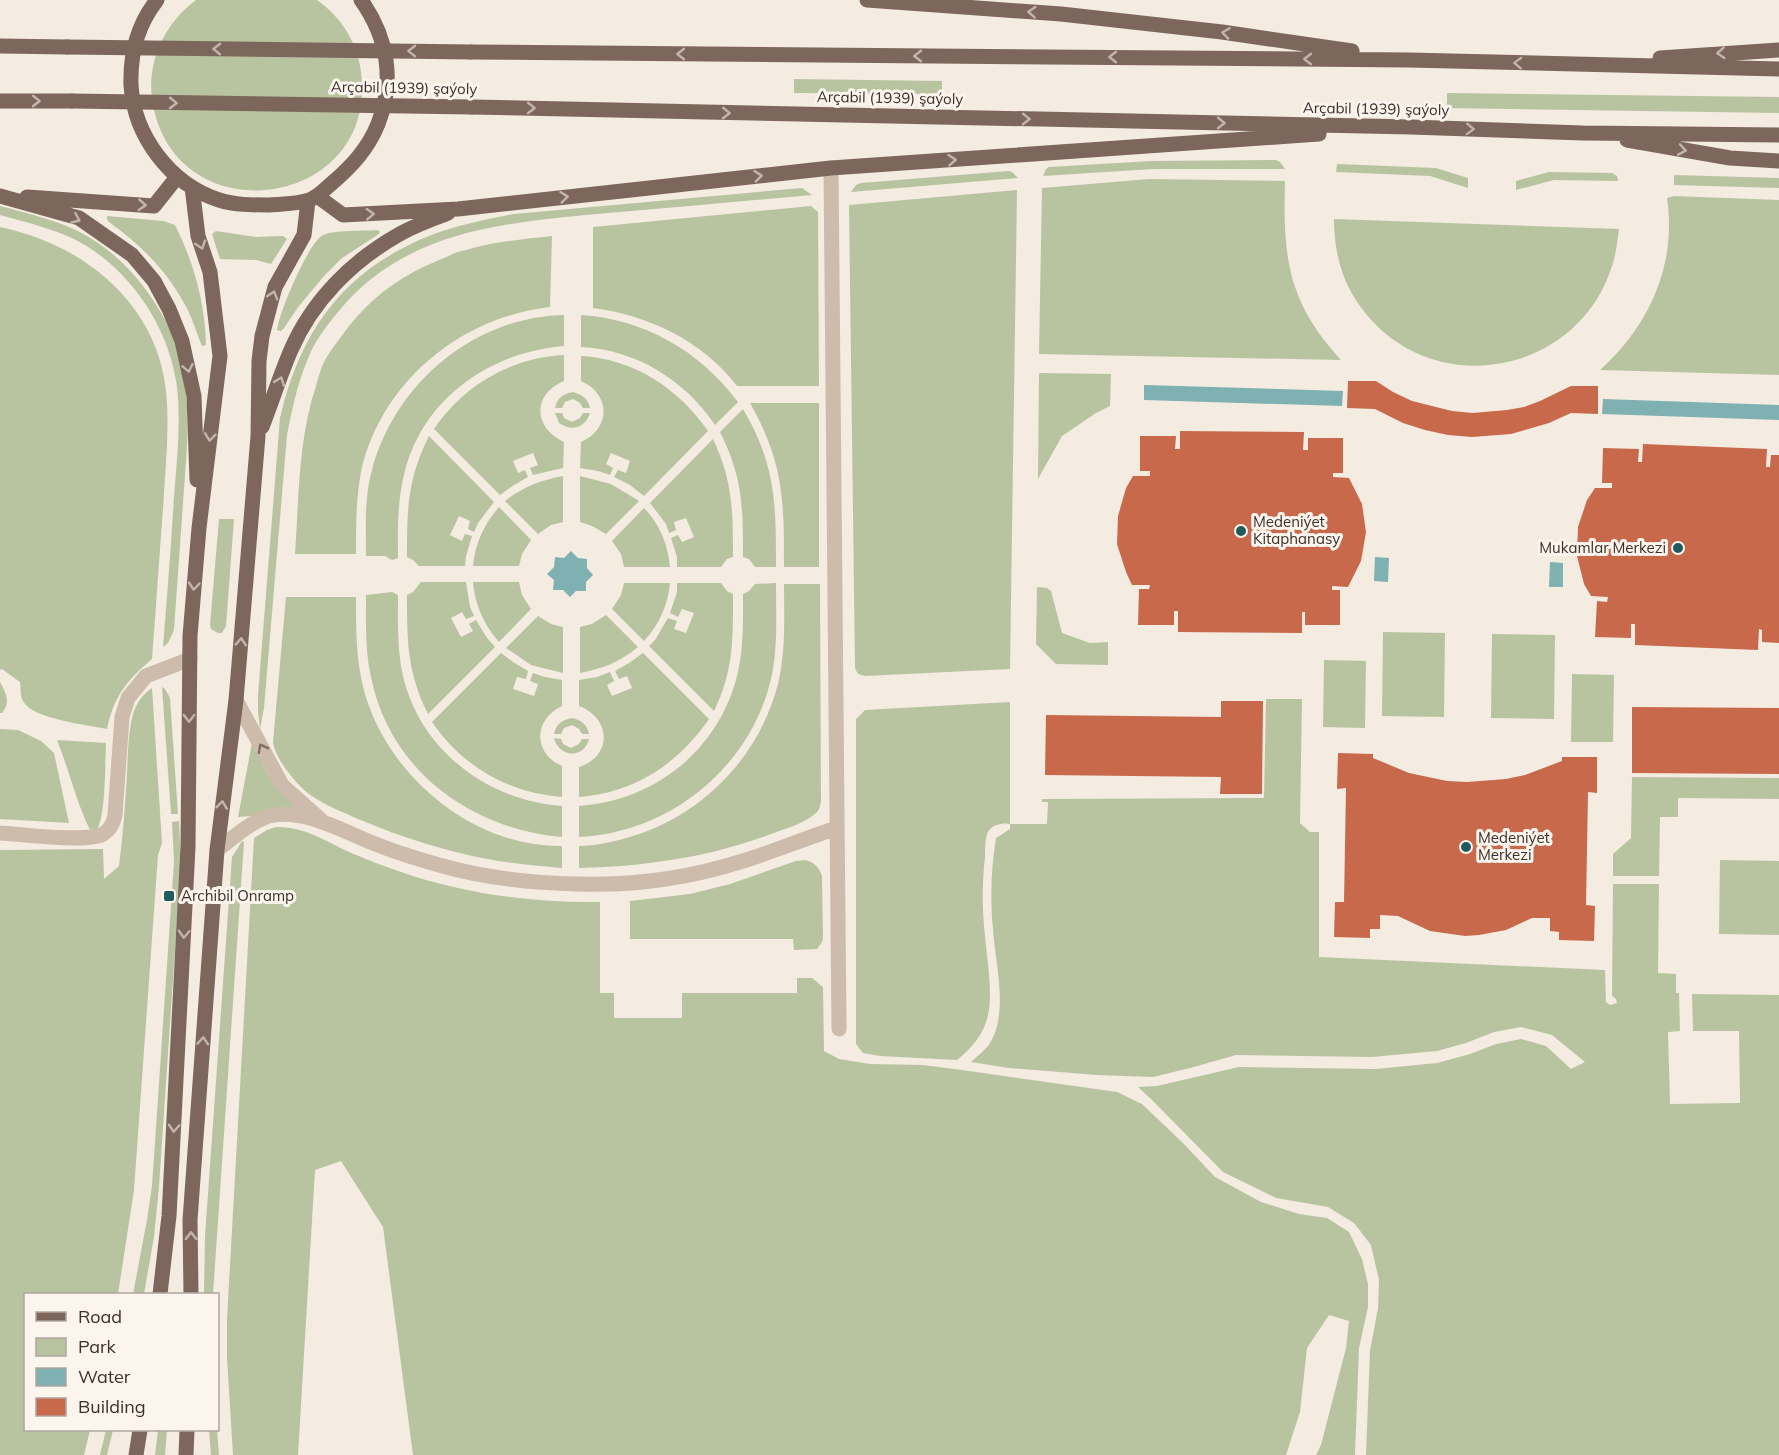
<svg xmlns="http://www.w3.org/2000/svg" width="1779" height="1455" font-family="Mulish,sans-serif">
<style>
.green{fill:#b8c4a0}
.water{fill:#7fb0b2}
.building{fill:#c8694b}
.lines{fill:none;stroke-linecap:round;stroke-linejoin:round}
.minor{stroke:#cdbbac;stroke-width:15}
.primary{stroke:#7d675c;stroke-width:15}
.primary-bridge{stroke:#7d675c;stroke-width:15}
.oneway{stroke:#c2b5ac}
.oneway2{stroke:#7d6f65}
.poi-dot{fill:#1f5a5e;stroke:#fbf5ee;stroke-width:2}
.labels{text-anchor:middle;stroke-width:6;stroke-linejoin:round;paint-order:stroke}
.street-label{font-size:15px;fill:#3b302b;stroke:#fbf5ee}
.poi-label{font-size:15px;fill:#3b302b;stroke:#fbf5ee;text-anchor:start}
</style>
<rect width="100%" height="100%" fill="#f4ebe1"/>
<path class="green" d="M196,0h121c24,17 41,43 44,72 18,138 -189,166 -209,27 -5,-39 13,-76 44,-99z
M794,79l148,2v13l-148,-1z
M1447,93l332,4v16l-332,-5z
M1276,160l4,2 5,7h-132l-110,7 3,-7 3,-2 103,-6z
M1337,164l99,4 32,10v10l-38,-12 -94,-4z
M1008,171l4,1 6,6 -167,14 5,-7 5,-2z
M1549,172l63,1 5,3 1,5 -64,-1 -38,10v-9z
M1674,175l105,3v10l-105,-3z
M1149,179l136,2c-2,76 2,120 56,179l-302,-6 3,-166z
M802,188l10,7c-68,6 -136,12 -204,18 -98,9 -203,16 -269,98 -13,15 -25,31 -32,50 -10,24 -15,49 -20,74l-23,273 -4,21 -2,-18v-16l22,-277c18,-78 55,-137 129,-173 33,-17 69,-24 105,-31z
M1017,190l-7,479 -145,7c-6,-1 -9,-3 -10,-9l-6,-462z
M1674,196l105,4v175l-179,-5c49,-44 77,-105 67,-172z
M0,206c26,7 53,13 78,25 26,13 47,32 65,55 55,71 46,134 40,217 -3,43 -6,85 -9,127l-6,13 -5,4c4,-50 8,-100 11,-151 3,-36 7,-73 3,-109 -8,-61 -48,-120 -103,-148 -24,-11 -49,-17 -74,-24z
M811,206l7,6 1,174h-82c-34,-45 -89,-71 -144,-78v-81z
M107,216l56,5 12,4c19,38 30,77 31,120l-4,1c-6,-14 -10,-30 -18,-43 -18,-33 -44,-59 -75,-81l-2,-3z
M1334,219l285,10c-2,14 -3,27 -8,40 -31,93 -147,127 -224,66 -18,-15 -34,-35 -43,-58 -7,-19 -10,-38 -10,-58z
M0,227c83,17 157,76 166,164 4,39 -1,79 -3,118 -4,50 -7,100 -11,150 -25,21 -38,37 -45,70 -19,-4 -75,-10 -84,-28 -3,-5 -2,-13 -3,-19l-18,-13 -2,1z
M378,230l2,2 -1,2 -37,24 -18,18 -25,30 -15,22 -3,3 -4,-1c2,-17 31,-87 46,-95 9,-5 43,-4 55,-5z
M216,231l40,6 27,-1 4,3 -16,25 -15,-4 -36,-1 -8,-25z
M552,236l-2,71c-89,10 -169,75 -189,165 -5,27 -5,54 -5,82h-61c4,-56 3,-114 21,-168 2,-7 4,-15 7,-22 6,-12 15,-23 23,-34 28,-36 56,-55 98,-72 7,-3 14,-7 22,-8 27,-8 57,-11 86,-14z
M564,315v31c-75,6 -143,54 -160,129 -7,28 -6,55 -6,83l-6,2 -7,-4h-19c0,-28 -2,-58 6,-86 23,-86 101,-153 192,-155z
M581,315c63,4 119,36 157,87l-23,23c-31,-46 -79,-75 -134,-78z
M564,355v26c-32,13 -31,47 0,61l-1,26 -30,7 -3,-7 8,-3 -5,-12 -20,8 5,12 7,-3 3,7 -14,8 -14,10 -66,-66c30,-44 76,-71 130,-74z
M581,356c53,3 97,32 127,75l-64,65 -14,-11 -16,-8 4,-7 8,3 4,-12 -19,-8 -5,11 7,4 -3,7 -12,-4 -18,-3 1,-26c30,-13 30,-48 0,-61z
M1039,373l72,1 -1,32 -14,7 -34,23 -24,43z
M573,392c9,3 15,6 17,16h-7l-3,-5 -7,-4 -8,3 -3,6h-7c2,-10 8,-14 18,-16z
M750,403h69v164h-35c0,-66 0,-104 -34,-164z
M743,409c33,56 33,95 33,158h-21l-6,-8 -6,-2c0,-50 0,-79 -23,-125z
M555,413h7l2,5 8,4 8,-4 3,-5h7c-5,15 -18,19 -31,10z
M429,436l65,66 -16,21 -4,9 -6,-3 2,-8 -11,-5 -9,19 12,6 3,-7 7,2 -6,20 -1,10h-46l-6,-6 -6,-3c0,-47 0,-77 22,-121z
M713,439c20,42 20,73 20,118l-6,2 -6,8h-44v-10l-6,-19 7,-3 4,7 12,-5 -8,-19 -12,4 2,8 -7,3 -3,-9 -16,-21z
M563,476v46l-12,3 -13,9 -33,-33c18,-14 36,-21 58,-25z
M580,476l31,8 28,17 -33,33 -14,-8 -12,-4z
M499,507l32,33 -9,14 -3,12h-46c2,-22 11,-42 26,-59z
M644,508c16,16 24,37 26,59h-46l-3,-13 -9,-13z
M219,519h15l-8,107 -4,7h-4l-7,-4 -1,-4z
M421,582h45l4,25 4,9 -8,3 -4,-7 -11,6 10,19 12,-6 -4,-7 7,-4 11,18 8,9 -67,67c-21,-42 -21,-73 -21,-119l6,-3z
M473,582h46l3,13 9,14 -32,33c-15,-17 -24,-37 -26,-60z
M624,583h46c-2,22 -11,42 -26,58l-32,-32 9,-14z
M677,583h44l6,8 6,3c0,44 1,76 -19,117l-65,-65 6,-6 13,-22 9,3 -3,8 12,4 8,-20 -12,-4 -4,8 -8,-4 7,-21z
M776,583c0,32 2,65 -5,96 -21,89 -102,154 -192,158v-31c74,-5 137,-54 157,-126 8,-28 7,-58 7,-86l6,-3 6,-7z
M784,584h36l1,217c-1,4 -1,9 -5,12 -10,9 -25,14 -37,18 -39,15 -80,26 -122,31 -26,4 -52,5 -78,6v-22c13,0 27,-3 40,-6 78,-19 139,-79 159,-156 8,-33 6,-67 6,-100z
M1037,587l10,1 4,3 11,42 28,10 18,-1v23l-52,-1 -20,-20z
M392,592l6,3c0,27 -1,54 5,81 17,74 85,125 159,130v31c-91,-8 -172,-66 -191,-160 -6,-27 -5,-54 -5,-82z
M286,597h70c0,37 0,74 13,109 28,77 108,141 193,140v22c-23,-2 -46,-4 -69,-8 -46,-8 -92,-23 -135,-41 -15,-7 -32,-13 -46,-23 -14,-9 -37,-37 -39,-54z
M606,615l32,32c-18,15 -36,22 -58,26v-46l12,-3z
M538,616l13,8 12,3v46l-32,-8 -25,-17z
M1383,632l62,1 -1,84 -62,-1z
M1492,634l63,1 -1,84 -63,-1z
M501,653l12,9 15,9 -2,8 -9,-2 -4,12 21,7 4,-12 -8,-3 3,-8 12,4 17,3v26c-29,14 -29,47 0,60v31c-54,-4 -100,-31 -130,-75z
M643,653l66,66c-31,45 -75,74 -130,78v-30c34,-11 32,-49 0,-61v-26l18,-3 13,-5 4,9 -7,4 5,11 20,-8 -5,-12 -8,3 -4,-8 14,-8z
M1324,660l42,1 -1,67 -42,-1z
M1572,674l42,1 -1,67h-42z
M0,682c6,11 11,20 2,31h-2z
M162,687l3,2 5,9 8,116h-7z
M152,688l10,155 -4,12 -24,335 -16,104h-92v136h64l-6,25h-84v-605l103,-1 1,30 15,-13c4,-30 6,-61 8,-92 1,-20 1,-41 6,-60 4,-12 10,-20 19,-26z
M1266,699h36l-2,124 10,9h9v125l286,13 1,32 4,3 7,-2 -1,-4 -4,-3 1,-112h46l-1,89 18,1v19h3l1,38 -12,1 2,72 70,-1 -1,-72h-46l-1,-37 87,1v460h-413l4,-104 8,-43 1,-28 -8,-35 -17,-22 -26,-16 -52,-9 -53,-26 -72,-73 -13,-12 19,-1 82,-19 137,2 61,-6 33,-9 26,-10 25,-5 25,7 25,23 14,-7 -33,-27 -31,-8 -27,5 -28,11 -29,8 -65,6 -136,-2 -46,13 -37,9 -56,-2 -88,-7 -38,-6c5,-5 12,-10 17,-16 22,-31 7,-82 5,-117 -3,-31 -2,-60 3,-91l14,-9v-5c-8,-2 -20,1 -23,10 -2,7 -2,16 -2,23 -3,26 -3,53 0,79 2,24 8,55 3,79 -4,19 -16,33 -31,45l-77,-4 -17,-3 -7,-9v-325l9,-9 145,-8v122h37l1,-22h-6v-3l222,-1z
M572,718c9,2 15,6 17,16h-7l-3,-5 -7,-4 -8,3 -3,6h-7c2,-10 8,-14 18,-16z
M0,729l18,1 23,11 13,12 15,70 -69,-4z
M554,738l7,1 2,5 8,4 8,-4 3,-5h7c-5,20 -30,19 -35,-1z
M57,740l49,3c-1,18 0,73 -9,86l-7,1c-14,-29 -21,-60 -33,-90z
M252,743l16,32 36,37 -66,5z
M1632,777l147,1v21l-101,-1v19h-18l-1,59h-46v-22l18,-16z
M179,821l2,40 -22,326 -5,50 -10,57h-11l14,-74 5,-34 22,-324 -2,-40z
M276,827c27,-1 50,14 73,25 17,7 34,14 52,20 64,22 132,31 199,30v91h14v25h68v-25h115v-15h15l11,9 1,64 15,8 31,5 53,1 39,5 155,22 25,12 41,39 32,34 46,25 38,12 28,4 22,14 13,27 6,25v23l-9,41 -4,107h-39l5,-10 25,-97 3,-27 -20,-6 -22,33 -7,64 -14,43h-873l-30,-228 -42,-66 -26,9 -17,285h-65l-6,-97v-39l27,-481 13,-8z
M242,841l2,1 -31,452h-9l1,-58 27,-379z
M805,860c9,2 14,7 17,16l1,62 -1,4 -5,7 -23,1 -1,-11h-163v-38l60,-7 40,-10 66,-23z
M1720,860l59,1v74l-60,-1z
M106,1430h7l-6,25h-7z
M158,1430h9l-2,25h-10z
M209,1430h8l2,25h-8z"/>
<path class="water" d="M1144,385l199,6 -1,15 -198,-6z
M1603,399l176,6v15l-177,-6z
M571,551l7,7 9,1v9l6,7 -7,7v9h-10l-6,6 -7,-7h-10l1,-10 -7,-6 7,-7 1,-10 9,1z
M1375,557l14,1 -1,24 -14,-1z
M1550,562l13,1v24h-14z"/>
<path class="building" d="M1348,381h28l17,11 19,9 40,10 21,2 34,-3 17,-3 16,-6 31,-15h27v28l-27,-1 -22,10 -38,11 -39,3 -24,-2 -23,-5 -22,-7 -28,-14 -28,-1z
M1180,431l124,1 -1,18h5v-12h35v35h-10v4l16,1 13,26 4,28 -5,29 -13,26 -16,-1v4h8v35h-35v-13h-3v21l-124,-1v-21h-4v14h-36l1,-36h10l1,-4h-18l-6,-13 -9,-28 1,-28 8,-28 7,-12h17v-5h-10v-35h36l-1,13h5z
M1643,444l124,5 -1,18h4l1,-12h8v188l-17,-1v-12l-3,-1 -1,21 -123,-5v-21h-4v14l-36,-1 2,-36 10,1 1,-5 -17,-1 -7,-12 -7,-28 1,-29 9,-27 8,-12h17v-5h-10l1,-35 36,1 -1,13h4z
M1221,701h42l-1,93h-42l1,-17 -176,-2 1,-60 175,2z
M1632,707l147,1v66l-147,-1z
M1338,753l35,1v4l36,15 38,8 20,1 39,-3 19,-4 37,-14v-4h35v36l-9,-1 -2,113 9,1 -1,35 -35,-1v-8l-9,-1v-13h-18l-26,12 -27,5 -14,1 -35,-5 -32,-15 -18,-1v14h-10v9l-36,-1 1,-35h9l2,-114 -9,1z"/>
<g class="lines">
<path class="minor" d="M831,168l8,861
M236,700l46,85 39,35
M0,833c21,1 88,10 103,1 8,-5 10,-11 12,-19l7,-98 6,-19 18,-22 44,-17
M217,850c15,-11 39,-33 57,-35 35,-5 72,18 104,30 20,8 40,14 61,20 45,13 92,18 139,19 56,2 111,-6 165,-23 32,-10 63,-23 94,-33"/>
<path class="primary" d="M157,0c-19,24 -27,54 -26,85 3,51 39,99 88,115 16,5 33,5 50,5 13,-1 28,-1 40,-5 9,-3 15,-10 22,-16 20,-17 37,-35 47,-60 17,-43 10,-86 -17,-124
M867,0l194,14 161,18 130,19
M0,46l67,1
M471,52l938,8 370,9
M1660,58l119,-8
M0,101h72
M472,107l939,20 172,6 196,2
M1627,140l103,18 49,3
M0,196l79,22 53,37 22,26 15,28 13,32 12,55 3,84
M317,196l26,19 115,-6 373,-41 488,-34
M27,197l127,9 23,-29
M262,427c10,-25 18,-52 29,-77 21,-49 61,-89 107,-115 15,-9 33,-15 50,-22
M160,1294l9,-78 19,-369 2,-211 9,-108 21,-172 -10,-84 -12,-36 -6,-49
M191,1294l-1,-74 27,-370 19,-150 22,-264 1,-75 3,-25 13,-49 29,-52 4,-34
M136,1455l4,-25
M186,1455l1,-25"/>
<path class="primary-bridge" d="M67,47l404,5
M72,101l400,6"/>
</g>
<defs><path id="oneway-chevron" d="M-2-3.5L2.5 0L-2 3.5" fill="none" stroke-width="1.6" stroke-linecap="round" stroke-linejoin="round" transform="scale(1.5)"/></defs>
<g class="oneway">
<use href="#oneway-chevron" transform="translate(1032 12) rotate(-176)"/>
<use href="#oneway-chevron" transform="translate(1226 33) rotate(-172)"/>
<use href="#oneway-chevron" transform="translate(217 49) rotate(-179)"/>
<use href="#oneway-chevron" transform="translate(412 51) rotate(-179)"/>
<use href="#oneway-chevron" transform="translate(1721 53) rotate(176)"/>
<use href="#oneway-chevron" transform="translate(681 54) rotate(-180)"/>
<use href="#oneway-chevron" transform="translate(918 56) rotate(-180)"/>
<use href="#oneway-chevron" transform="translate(1113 57) rotate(-180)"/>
<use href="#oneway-chevron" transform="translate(1308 59) rotate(-180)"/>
<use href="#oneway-chevron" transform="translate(1518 63) rotate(-178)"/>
<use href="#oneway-chevron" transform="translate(36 101) rotate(1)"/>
<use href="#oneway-chevron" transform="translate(173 103) rotate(1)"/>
<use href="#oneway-chevron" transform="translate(531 108) rotate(1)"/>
<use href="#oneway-chevron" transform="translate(726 113) rotate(1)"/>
<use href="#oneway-chevron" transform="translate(1026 119) rotate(1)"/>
<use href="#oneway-chevron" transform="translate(1221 123) rotate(1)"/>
<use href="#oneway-chevron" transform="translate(1470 129) rotate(2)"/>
<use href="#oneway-chevron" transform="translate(1682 150) rotate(10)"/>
<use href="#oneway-chevron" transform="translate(952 160) rotate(-4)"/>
<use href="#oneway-chevron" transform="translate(758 176) rotate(-6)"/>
<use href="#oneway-chevron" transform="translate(564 197) rotate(-6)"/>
<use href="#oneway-chevron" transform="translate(142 205) rotate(4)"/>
<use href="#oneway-chevron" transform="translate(370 214) rotate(-3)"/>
<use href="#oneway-chevron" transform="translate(76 219) rotate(23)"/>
<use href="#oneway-chevron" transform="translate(201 245) rotate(72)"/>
<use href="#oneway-chevron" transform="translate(273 295) rotate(-73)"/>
<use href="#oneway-chevron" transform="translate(188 368) rotate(78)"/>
<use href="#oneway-chevron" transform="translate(280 381) rotate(-70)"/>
<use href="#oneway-chevron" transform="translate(210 437) rotate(97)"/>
<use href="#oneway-chevron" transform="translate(194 586) rotate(95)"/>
<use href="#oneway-chevron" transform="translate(241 642) rotate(-86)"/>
<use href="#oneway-chevron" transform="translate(189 718) rotate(90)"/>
<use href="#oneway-chevron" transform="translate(222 805) rotate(-83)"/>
<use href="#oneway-chevron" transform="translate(184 934) rotate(93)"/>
<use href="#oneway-chevron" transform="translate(203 1041) rotate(-86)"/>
<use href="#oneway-chevron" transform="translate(174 1128) rotate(93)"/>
<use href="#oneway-chevron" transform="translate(191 1236) rotate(-91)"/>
</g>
<use class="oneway2" href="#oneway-chevron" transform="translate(262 748) rotate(-118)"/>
<g class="poi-dot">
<circle cx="1241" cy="531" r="6"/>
<circle cx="1678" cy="548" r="6"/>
<circle cx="1466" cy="847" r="6"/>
<rect x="163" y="890" width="12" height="12" rx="3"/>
</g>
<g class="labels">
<g class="street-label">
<text transform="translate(404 88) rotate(1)" y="5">Arçabil (1939) şaýoly</text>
<text transform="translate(890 98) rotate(1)" y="5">Arçabil (1939) şaýoly</text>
<text transform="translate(1376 109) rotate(1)" y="5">Arçabil (1939) şaýoly</text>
</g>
<g class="poi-label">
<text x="1253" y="527">Medeniýet<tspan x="1253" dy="17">Kitaphanasy</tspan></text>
<text x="1666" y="553" text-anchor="end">Mukamlar Merkezi</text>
<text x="1478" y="843">Medeniýet<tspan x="1478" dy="17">Merkezi</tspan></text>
<text x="181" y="901">Archibil Onramp</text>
</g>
</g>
<rect x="24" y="1293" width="195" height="138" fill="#fbf5ee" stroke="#aea6a0" stroke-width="1.5"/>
<rect x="36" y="1312" width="30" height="9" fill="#7d675c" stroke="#aea6a0" stroke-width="1.5"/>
<text x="78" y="1323" font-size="18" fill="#3b302b">Road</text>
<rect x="36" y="1338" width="30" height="18" fill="#b8c4a0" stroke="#aea6a0" stroke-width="1.5"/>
<text x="78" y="1353" font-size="18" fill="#3b302b">Park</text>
<rect x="36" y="1368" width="30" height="18" fill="#7fb0b2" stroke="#aea6a0" stroke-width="1.5"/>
<text x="78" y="1383" font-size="18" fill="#3b302b">Water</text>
<rect x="36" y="1398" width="30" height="18" fill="#c8694b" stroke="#aea6a0" stroke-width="1.5"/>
<text x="78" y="1413" font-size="18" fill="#3b302b">Building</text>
</svg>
